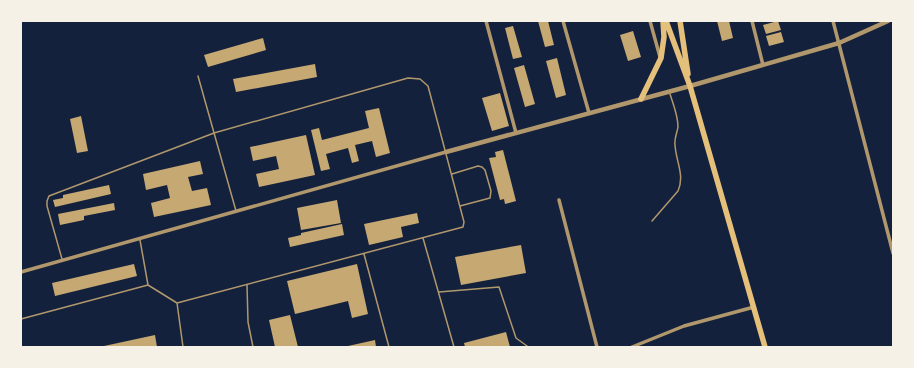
<svg xmlns="http://www.w3.org/2000/svg" width="914" height="368" font-family="'DM Sans',sans-serif">
<style>
.building{fill:#c6a872}
.lines{fill:none;stroke-linecap:round;stroke-linejoin:round}
.service{stroke:#b1986c;stroke-width:1.5}
.minor{stroke:#b1986c;stroke-width:3.5}
.tertiary{stroke:#b1986c;stroke-width:4.5}
.primary{stroke:#e5c07b;stroke-width:5.5}
</style>
<rect width="100%" height="100%" fill="#14213d"/>
<path class="building" d="M538,21h10l6,24 -9,2z
M717,21h12l4,17 -11,3z
M778,21l3,9 -15,4 -3,-9z
M513,26l9,31 -9,2 -8,-31z
M633,31l8,26 -13,4 -8,-26z
M781,32l3,10 -15,4 -3,-10z
M263,38l3,12 -58,17 -4,-12z
M557,58l9,37 -10,3 -10,-37z
M315,64l2,13 -81,15 -3,-13z
M524,65l11,39 -10,3 -11,-39z
M500,93l9,33 -17,5 -10,-33z
M379,108l11,45 -14,4 -4,-16 -17,4 4,16 -7,2 -4,-15 -22,6 4,15 -9,2 -10,-41 8,-2 3,12 47,-12 -4,-17z
M81,116l7,35 -11,2 -7,-34z
M306,135l9,40 -56,12 -3,-13 23,-5 -3,-13 -23,5 -3,-14z
M503,150l13,51 -11,3 -1,-5 -4,1 -11,-42 7,-1 -1,-5z
M200,161l3,13 -15,3 4,14 15,-3 4,17 -57,12 -3,-14 19,-5 -3,-13 -21,5 -3,-16z
M109,185l2,9 -56,13 -2,-7 10,-2v-3z
M337,200l4,23 -40,7 -4,-22z
M114,203l1,7 -31,6v4l-24,5 -2,-11z
M417,213l2,10 -18,4 2,10 -34,8 -5,-21z
M342,224l2,11 -54,12 -2,-9 13,-3v-2z
M521,245l5,28 -65,12 -6,-28z
M134,264l3,12 -82,20 -3,-13z
M357,264l11,50 -16,4 -4,-17 -53,13 -8,-33z
M290,315l8,32h-23l-6,-27z
M506,332l4,15h-45l-1,-4z
M155,335l2,12h-53v-1z
M375,340l1,7h-28v-1z"/>
<g class="lines">
<path class="service" d="M198,76l38,135
M452,174l26,-8 4,1 3,3 6,21 -1,7 -30,8
M652,221l26,-30c7,-16 -2,-29 -3,-46 -1,-6 2,-12 3,-18 0,-12 -5,-23 -8,-33
M423,238l31,109
M140,240l8,45 29,18 6,44
M364,254l25,93
M62,259l-15,-53v-5l2,-5 165,-63 194,-55 12,1 8,7 36,136 -1,5 -286,76
M247,285l1,37 5,25
M439,292l60,-5 17,51 11,8 1,1
M21,319l127,-34"/>
<path class="minor" d="M486,21l30,112
M563,21l26,92
M650,21l10,36
M752,21l11,44
M833,21l60,232
M559,200l38,147
M21,272l425,-120
M632,347l52,-21 70,-19"/>
<path class="tertiary" d="M446,152l244,-66 149,-43 49,-22"/>
<path class="primary" d="M666,21l24,65 75,261
M680,21l8,53
M641,99l20,-41 3,-21 -1,-16"/>
</g>
<rect width="914" height="368" fill="none" stroke="#f6f1e7" stroke-width="44"/>
</svg>
